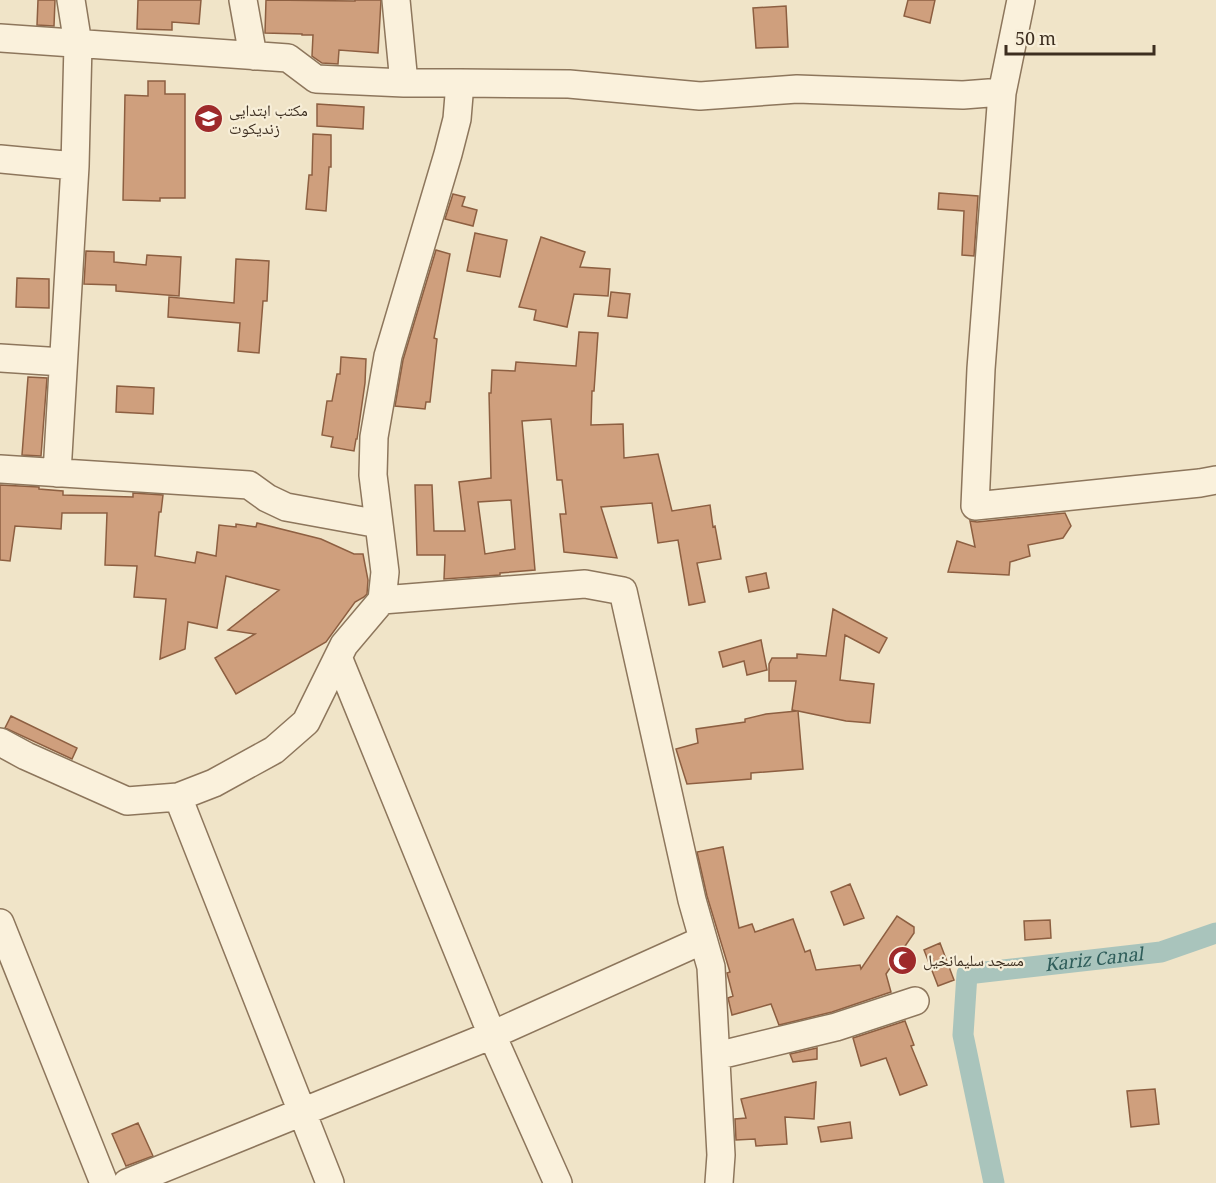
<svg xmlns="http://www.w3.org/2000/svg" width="1216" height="1183" font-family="Georgia,'Noto Naskh Arabic',serif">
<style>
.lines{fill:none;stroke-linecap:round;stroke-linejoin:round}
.canal{stroke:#a9c4bc;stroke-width:21}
.building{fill:#cf9f7d;stroke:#8d5f41;stroke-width:1.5;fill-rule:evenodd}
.minor-casing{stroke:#8d765c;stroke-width:30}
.minor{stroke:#faf1dc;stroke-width:27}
.labels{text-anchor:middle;stroke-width:4.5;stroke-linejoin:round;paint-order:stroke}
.poi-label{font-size:16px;fill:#3d2e20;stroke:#f7eed8;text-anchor:start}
.water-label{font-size:18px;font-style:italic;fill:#2f5d5a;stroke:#f7eed8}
</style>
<rect width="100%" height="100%" fill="#f0e4c8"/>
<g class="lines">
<path class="canal" id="s1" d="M994,1183l-31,-148 4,-61 194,-22 55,-19"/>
</g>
<path class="building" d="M38,0h17l-1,26 -17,-1z
M138,0h63l-2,24 -27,-2v8l-35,-1z
M266,0l89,1v-1h26l-3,53 -39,-3 -1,14 -16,-1 -10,-7 1,-21h-11v-1l-37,-1z
M908,0h27l-5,23 -26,-7z
M786,6l2,41 -32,1 -3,-40z
M148,81h17v13h20v104h-25v3l-37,-1 2,-105 23,1z
M317,104l47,3 -1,22 -46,-3z
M313,134l18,1v32h-2l-3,44 -20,-2 3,-34h3z
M939,193l39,3 -4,60 -12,-1 2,-44 -26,-2z
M453,194l12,3 -3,9 15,4 -4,16 -28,-7z
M475,233l32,7 -7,37 -33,-6z
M541,237l44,15 -5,15 30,2 -2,27 -34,-2 -7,33 -33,-7 2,-10 -17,-3z
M436,250l14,4 -16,84 3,1 -7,63h-4l-1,7 -30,-3 8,-46z
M86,251l28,1v10l32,3 1,-10 34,2 -2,39 -63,-5v-6l-32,-1z
M236,259l33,2 -2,40h-4l-4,52 -21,-2 2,-28 -72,-6 1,-20 65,6z
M17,278l32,1v29l-33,-1z
M611,292l19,2 -3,24 -19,-2z
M579,332l19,1 -4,58h-2l-1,34 32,-1 1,34 34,-4 14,57 38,-6 3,22 2,-1 6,33 -24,4 8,39 -16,3 -11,-65 -20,3 -6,-40 -51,4 16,51 -53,-6 -4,-38h6l-4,-34h-5l-6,-61 -29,2 13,149 -35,3v2l-56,4 1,-24h-28l-2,-70h17l2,46h31l-6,-49 32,-4 -2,-85h2l1,-23 23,1 1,-9 60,4zM511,500l4,49 -30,5 -7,-52z
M341,357l25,2 -1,24 -8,56h-1l-2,12 -23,-4 2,-10 -11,-2 5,-34h5l5,-27h3z
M28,377l19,1 -6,78 -19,-1z
M117,386l37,2 -1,26 -37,-2z
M0,485l39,2v2l24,2v4l70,2v-4l30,2 -2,17h-2l-4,44 40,7 2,-11 19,4 3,-31 17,2v-3l20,3 1,-4 64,16 33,15h9l5,26 -1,14 -3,3 -9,5 -29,40 -90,52 -21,-36 40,-24 -27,-4 51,-40 -53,-14 -9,52 -29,-6 -3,27 -25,10 6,-60 -32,-2 3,-31 -32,-1 2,-52h-45l-1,16 -46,-3 -5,35 -10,-1z
M1065,513l6,13 -8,12 -35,7 2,11 -20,6 -1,13 -61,-3 9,-31 18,6 -5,-26 7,1z
M766,573l3,15 -20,4 -3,-15z
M833,609l54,29 -8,15 -34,-18 -5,45 34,4 -4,39 -24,-2 -48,-10 5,58 -52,4v6l-64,5 -11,-35 22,-6 -2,-14 49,-7v-3l21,-5 31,-3 -5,-1 4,-29h-27v-17l3,-6h25v-4l29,2z
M761,640l6,30 -20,5 -3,-14 -21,6 -4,-15z
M11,716l66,32 -5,11 -67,-31z
M723,847l16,81 13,-4 3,8 38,-13 12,33 5,-2 6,20 44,-5 1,4 36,-53 17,11v6l-28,41 5,18 -59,20 -53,13 -8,-21 -39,11 -4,-17 5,-2 -6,-23 3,-1 -23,-76 -10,-44z
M850,884l14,34 -20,7 -13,-33z
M1050,920l1,18 -26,2 -1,-19z
M940,943l14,37 -16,6 -14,-36z
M905,1021l9,24 -3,1 16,39 -27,10 -14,-37 -25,8 -8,-28z
M817,1048v11l-24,3 -3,-8z
M816,1082l-2,37 -29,-2 2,27 -31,2 -1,-7 -19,1 -1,-21 11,-1 -5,-19z
M1155,1089l4,35 -28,3 -4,-36z
M850,1122l2,16 -31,4 -3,-15z
M138,1123l15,33 -27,10 -14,-32z"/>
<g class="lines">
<defs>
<path id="minor" d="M243,0l10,56
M396,0l8,83
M0,38l288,20 28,21 88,4h56
M1002,93l-21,276 -6,137 225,-23 16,-3
M0,159l75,7
M0,358l63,4
M0,469l249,16 18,13 19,9 93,17
M57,473l18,-307 3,-122 -7,-44
M382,600l203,-16 38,7 69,309 19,67 10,188 -2,28
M338,657l154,378 66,148
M0,742l26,14 101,45 51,-4 36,-14 60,-33 32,-28 38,-77 38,-45 3,-28 -12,-97 1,-38 14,-81 60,-202 9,-35 3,-36 109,1 131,12 97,-7 166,6 26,-2h13l19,-93
M178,797l152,386
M0,923l104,260
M716,1056l120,-29 79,-26
M127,1183l365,-148 211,-95"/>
</defs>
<use href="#minor" class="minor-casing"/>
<use href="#minor" class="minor"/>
</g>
<defs>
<symbol id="school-disc" viewBox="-11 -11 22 22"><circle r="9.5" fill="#9e2a2b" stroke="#f7eed8"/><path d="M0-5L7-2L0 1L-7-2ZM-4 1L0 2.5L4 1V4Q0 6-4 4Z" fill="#fff"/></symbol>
<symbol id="mosque-disc" viewBox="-11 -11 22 22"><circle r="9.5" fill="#9e2a2b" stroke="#f7eed8"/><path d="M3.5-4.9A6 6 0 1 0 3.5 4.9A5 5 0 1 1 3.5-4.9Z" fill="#fff"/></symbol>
</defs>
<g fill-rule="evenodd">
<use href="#school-disc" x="192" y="102" width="33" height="33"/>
<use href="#mosque-disc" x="886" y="944" width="33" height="33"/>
</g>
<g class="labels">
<g class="poi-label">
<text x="229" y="116">مکتب ابتدایی<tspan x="229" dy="18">زندیکوت</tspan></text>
<text x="923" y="966">مسجد سلیمانخیل</text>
</g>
<g class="water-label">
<text dy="6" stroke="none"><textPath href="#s1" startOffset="340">Kariz Canal</textPath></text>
</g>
</g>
<path d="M1006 45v9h148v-9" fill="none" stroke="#3d2e20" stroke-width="3"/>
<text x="1015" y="45" font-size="18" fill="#3d2e20" stroke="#f7eed8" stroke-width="4.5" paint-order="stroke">50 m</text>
</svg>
